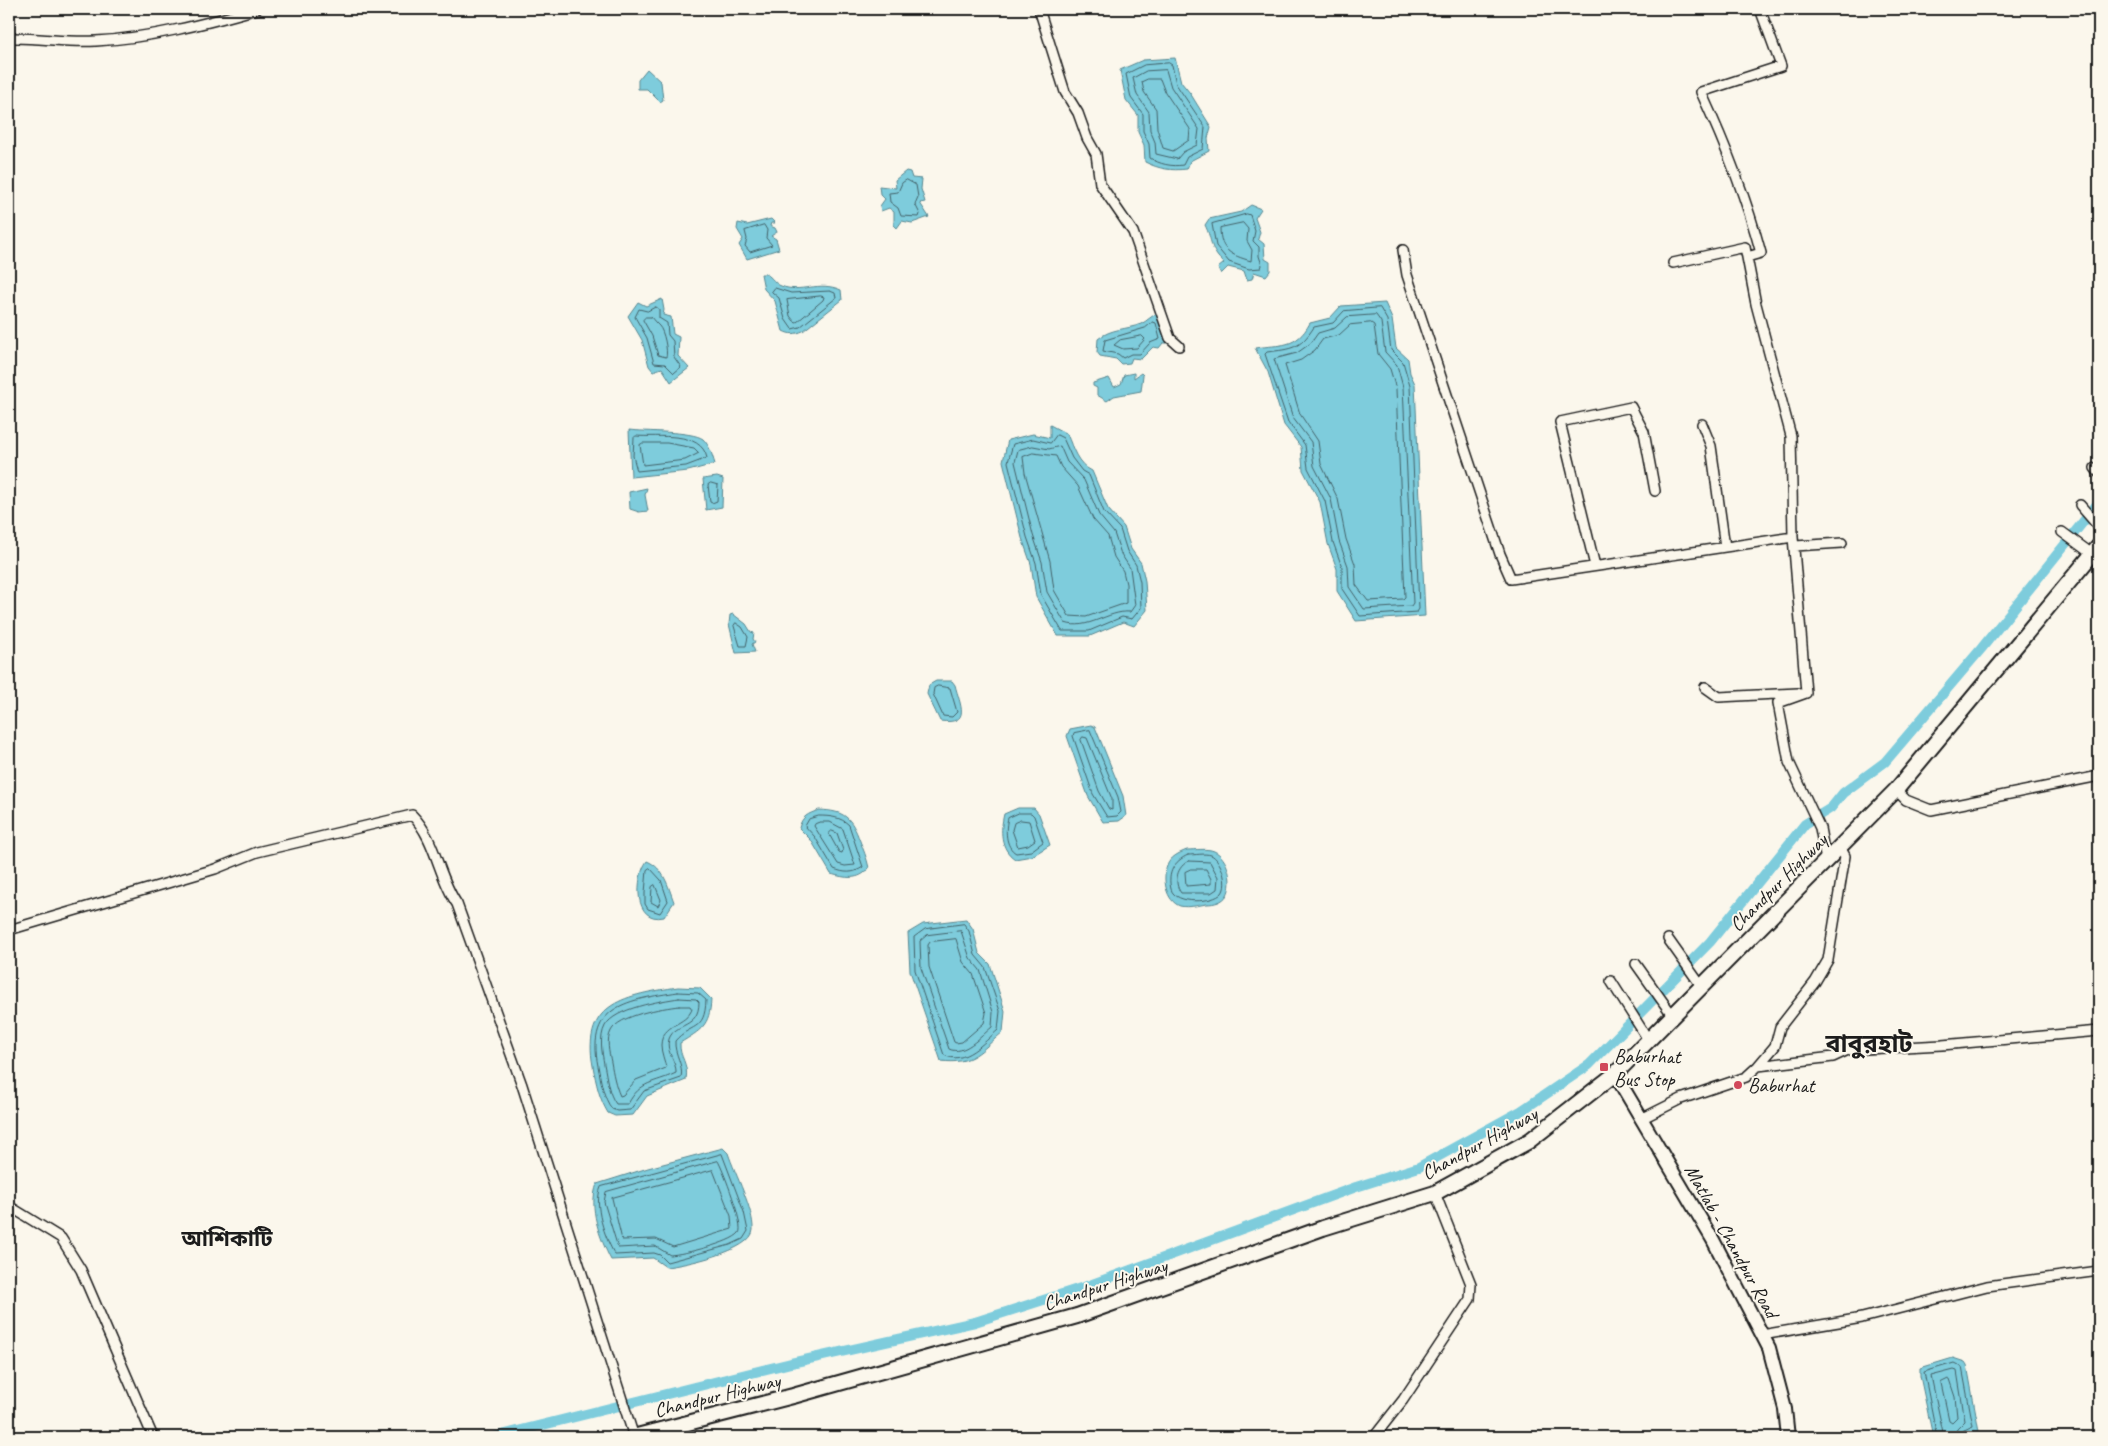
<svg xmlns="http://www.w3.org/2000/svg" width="2108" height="1446" font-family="Caveat,'Noto Sans Bengali',sans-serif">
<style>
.water{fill:#7eccdc;stroke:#57868f}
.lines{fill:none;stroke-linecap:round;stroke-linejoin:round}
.shore{stroke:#436269;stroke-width:1}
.canal{stroke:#7eccdc;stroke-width:10}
.minor-casing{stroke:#1c1c1c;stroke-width:12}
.secondary-casing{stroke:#1c1c1c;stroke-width:16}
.primary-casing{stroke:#1c1c1c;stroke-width:18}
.minor{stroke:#fbf7ec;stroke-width:9}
.secondary{stroke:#fbf7ec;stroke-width:12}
.primary{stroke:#fbf7ec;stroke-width:14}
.poi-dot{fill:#d1495b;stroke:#fbf7ec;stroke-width:2}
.labels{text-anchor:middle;stroke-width:4;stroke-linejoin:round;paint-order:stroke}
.street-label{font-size:20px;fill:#1c1c1c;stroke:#fbf7ec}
.poi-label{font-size:20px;fill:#1c1c1c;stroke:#fbf7ec;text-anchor:start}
.quarter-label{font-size:22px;font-weight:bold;fill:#1c1c1c;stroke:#fbf7ec}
.district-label{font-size:25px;font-weight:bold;fill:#1c1c1c;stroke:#fbf7ec}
</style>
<rect width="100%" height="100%" fill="#fbf7ec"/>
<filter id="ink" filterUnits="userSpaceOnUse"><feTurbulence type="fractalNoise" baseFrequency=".02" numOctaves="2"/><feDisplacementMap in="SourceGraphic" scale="10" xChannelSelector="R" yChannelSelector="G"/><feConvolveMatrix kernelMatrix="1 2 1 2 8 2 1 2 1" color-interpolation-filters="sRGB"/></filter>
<g filter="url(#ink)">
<path class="water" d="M1175,58l6,24 9,11 21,34 -3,11 1,13 -19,10 -3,8c-16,2 -28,0 -42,-7l-1,-17 -6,-13v-17l-12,-15 -6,-30 23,-10z
M647,69l14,13 2,18 -3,2 -13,-13h-9v-9z
M906,171l4,1 2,6 10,1 -1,10 4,13 -5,1 9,14 -17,6 -10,-2 -5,7 -3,-3v-13l-5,-4 -8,3 -1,-5 5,-7 -5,-5 -1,-8 17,2 -1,-8z
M1251,205l10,4 -6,9 5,14 -2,7 6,5 1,15 5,3v9l-4,5 -12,-4 -2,7 -5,1 -3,-9 -16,-4 -7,7 -3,-6 6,-5c-15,-13 -11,-22 -19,-38l4,-6 32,-7z
M771,219l4,4h-4l-1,3 5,2 2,4 -6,4 5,3 3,10 -32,10 -8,-14 4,-6 -6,-10 1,-6 9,2z
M761,274h5c6,3 9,10 15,12 19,8 38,-6 60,4l1,10 -39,31c-7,3 -13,4 -20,0l-8,-30 -11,-12z
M662,299l2,11 -1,5 8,2 2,17 6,3 -1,19 11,12 -18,14 -9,-14 -9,3 -4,-5 -7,-26 -14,-24 10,-14 8,4z
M1385,303l7,16 4,29 12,11 2,14 5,11 10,232 -69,5 -19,-30v-22l-9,-25 -8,-42 -17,-32 -2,-23 -17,-22 -16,-53 -13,-24c26,-4 41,1 55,-25l20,-5 11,-12z
M1158,313l9,30h-4l-4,5 -6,-1 -12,12 -9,-1 -2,5 -9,1 -5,-5 -16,-3 -3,-4 1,-13c13,-11 28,-9 43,-15 6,-3 10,-8 17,-11z
M1134,373v5l7,-5 2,2 -2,16 -27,5 -7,5 -10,-6v-7l-4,-2v-3l16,-5 5,9 7,-3 3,-9z
M1050,425l17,9c6,14 10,30 25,37l16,38 16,18 7,22 10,14 4,18 2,29 -13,16 -11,-4 -33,14h-32l-22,-39 -5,-33 -9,-26 -19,-77 5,-21 25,-6 17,4z
M629,430c15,2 63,1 74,9 7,7 9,16 12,25l-27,7 -57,6z
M717,477l6,2 -1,28 -16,3 -3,-31z
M647,488l-2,7 3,16 -9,1 -9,-3 -1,-17z
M733,614l13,10 5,8 3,1 -1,6 2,3 -3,2 3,8 -19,1 -7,-29 1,-9z
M936,681h16l3,4c5,20 17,40 -15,36l-13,-27 2,-9z
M1091,725l4,2 28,69 3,20 -7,5 -16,1 -15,-26 -21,-60 3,-7z
M1018,808h16l5,6 11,31 -18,11 -17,3c-15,-10 -15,-29 -11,-45z
M819,810c26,1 32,7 41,31 3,8 7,17 9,27 -10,13 -24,10 -38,6l-20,-34 -12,-12c3,-12 9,-14 20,-18z
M1187,850c8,0 20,-2 27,1 14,6 20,31 13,44 -4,7 -13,9 -20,9 -7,1 -19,4 -27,2 -14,-5 -18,-27 -13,-40 3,-9 12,-13 20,-16z
M647,861c17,7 21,25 27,41l-10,15c-31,7 -29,-40 -17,-56z
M966,919l7,10 6,24 11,11 15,47 -2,21c-23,19 -30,33 -62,29l-31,-90 -2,-38 15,-9z
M678,987l22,1 11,11c-1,27 -10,31 -31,44 -1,15 9,19 6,37l-39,16 -14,19 -18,1 -7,-3c-9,-15 -12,-30 -15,-47 -12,-64 34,-71 85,-79z
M723,1148l5,5c7,21 26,57 25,77 -1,21 -69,35 -87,37l-13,-9 -42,2c-11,-21 -23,-53 -14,-76l51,-16z
M1953,1358l12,4 2,3 12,66 -23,6h-23l-13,-61v-8z"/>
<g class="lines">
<path class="shore" d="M1169,63l3,2 4,19 29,43 -2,22 -16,8 -4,8c-11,2 -24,-1 -33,-7l-1,-14 -6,-13v-17l-12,-16 -5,-24 18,-9z
M1166,70l5,17 28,42 -2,16 -14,7 -6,7 -21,-5 -1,-12 -5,-12 -1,-18 -12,-17 -4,-17 13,-7z
M1148,79h12l5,13 25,37 -1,11 -16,11 -10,-3 -6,-20 -1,-19 -12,-17 -2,-10z
M907,180l9,5 2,12 -3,7 5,10 -1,3 -18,-1 -3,-8 -8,-6 -1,-9 9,-1 4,-9z
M1247,214l3,1 5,16 -2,10 6,6v9l3,9 -1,3 -12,1 -20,-7 -13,-16 -4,-22z
M1243,223l5,6 -1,12 5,9 -1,11c-20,-6 -31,-10 -31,-33z
M764,225l3,5 -1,8 6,7 -22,7 -5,-6 2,-7 -2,-8z
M775,288l16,5 39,-2 5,2 1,5 -36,29 -8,2 -7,-10 -6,-21 -7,-6z
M821,296l3,1 -1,3 -26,22 -3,-1 -4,-5 -3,-16z
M656,307l3,2v9l8,5 1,12 5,6 1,16 7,10 -7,6 -9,-9 -11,-1 -7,-25 -12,-21 4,-8 8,2z
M1380,308l7,12 4,30 12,12 7,24 9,223 -2,3 -57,4 -18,-27v-22l-9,-25 -8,-41 -17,-33 -3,-23 -17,-23 -23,-68 2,-2c25,-3 33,-3 47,-25l19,-4 11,-12z
M1376,315l5,7 4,30 12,13 6,22 10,216 -2,3 -47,3 -15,-22 -1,-21 -9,-25 -8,-42 -17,-33 -3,-24 -18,-24 -19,-59 23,-6 14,-10 7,-10 17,-5 12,-11z
M646,317h5c3,4 5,6 8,9 5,5 9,25 7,31l-8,-2 -6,-19 -9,-16z
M1153,322l3,1 4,16 -10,4 -10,11h-9l-8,4 -5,-4 -15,-3 2,-11 40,-12z
M1371,323l3,2 4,29 12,15 6,20 9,208 -2,2 -35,2 -12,-16 -1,-21 -9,-25 -8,-40 -17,-35 -3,-23 -18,-27 -15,-49 16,-5 14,-10 8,-11 16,-4 11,-10z
M1142,336l3,3 -8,9 -14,1 -9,-4 6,-5z
M1057,435l6,3 9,20 10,13 7,4 15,37 16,17 7,22 9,14 4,17 1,26 -9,11 -10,-2 -33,14h-27l-21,-36 -5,-32 -9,-26 -19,-75 5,-18 20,-5 17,4z
M636,436c22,2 65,-6 71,22l-21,8 -49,5 -4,-15 1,-18z
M643,443h24l27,5 5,5 -14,7 -42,5 -3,-20z
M1033,446l16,3 11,-3 7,16 17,18 15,35 15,18 7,21 9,14 5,37 -5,7c-22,-2 -42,19 -65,11l-18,-31 -5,-30 -9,-27 -18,-73 3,-12z
M1033,453l23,3 5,11 17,19 15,33 15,17 6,21 9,14 3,13v19l-40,14 -17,-1 -15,-26 -4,-29 -25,-88 -2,-16z
M711,483l7,2 -1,16 -5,2 -2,-1 -2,-17z
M736,623l6,4 6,10 -2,9h-6l-6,-20z
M938,686l12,2 7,24 -5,5 -9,-1 -10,-22 1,-6z
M1090,730l28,67 3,15 -4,4 -10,1 -14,-23 -20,-58 1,-3z
M1083,737l4,1 25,61v11l-3,-1 -10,-18 -18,-51z
M1019,813h12l3,3 9,26 -12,9 -15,2c-11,-6 -11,-24 -8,-35z
M819,816c11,0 22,1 30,9l14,42c-10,7 -19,6 -29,2l-19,-32 -10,-11 4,-7z
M1021,820l8,1 6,19 -7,5 -10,2 -6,-17 2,-7z
M820,822h10l13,7 12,36 -10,1 -7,-2 -24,-38 1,-2z
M832,831l5,2 6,17 -1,3 -3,-1 -10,-18z
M1188,855c7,0 17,-2 23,0 10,4 18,29 11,38 -8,10 -47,12 -51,-4 -4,-16 3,-28 17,-34z
M1189,861l21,1 8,15 -1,12 -6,4h-30c-8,-11 -4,-27 8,-32z
M650,868l11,12 7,21 -8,12 -12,-4 -3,-5v-11l2,-23z
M1191,869h15l5,10v5l-25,2 -1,-14z
M655,885l6,15 -3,6 -7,-4 1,-15z
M964,924l5,7 6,24 10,12 15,44 -2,19c-14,12 -34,36 -54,25l-29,-85 -1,-33 11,-8z
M961,931l9,27 10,12 13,42 -1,15c-12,10 -28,29 -43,22l-28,-81 -1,-27 7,-6z
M956,939l7,23 10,12 13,39 -2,10 -22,19 -6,1 -2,-1 -25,-75 -1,-22 2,-3z
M678,992l20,1 8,7c-1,33 -16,23 -31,41 -1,14 9,23 6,37l-37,13 -14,19 -13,1 -5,-2c-9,-12 -11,-28 -14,-43 -12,-61 30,-66 80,-74z
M679,998l17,1 3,3c0,27 -24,20 -30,37 -4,13 8,23 7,34 -23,11 -35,7 -48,31h-12c-8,-11 -9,-26 -12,-40 -2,-12 -5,-26 1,-38 10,-18 55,-25 74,-28z
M679,1006h11l2,3c-6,17 -30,14 -31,36 0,8 4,16 5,23l-30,12 -13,15 -3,1c-5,-11 -7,-23 -9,-34 -2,-10 -5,-21 0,-31 8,-16 51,-23 68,-25z
M722,1154l22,58 4,19 -5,8 -13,6 -63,17 -7,-7 -6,-2 -39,2c-10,-17 -22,-50 -14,-68z
M718,1161c5,8 27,66 21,72 -8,10 -55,21 -69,22l-15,-9 -37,2 -14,-46 2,-10z
M713,1170l18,46 1,13 -59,18 -17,-8 -34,1 -10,-42z
M1949,1379l6,18 2,20 -5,5 -3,-2 -8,-37z
M1937,1437l-13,-65 30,-9 8,4 11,59 -11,5 -1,6
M1944,1437l-13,-61 23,-6 3,1 8,50 -8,8 -3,8"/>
<path class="canal" d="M494,1437l297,-74 184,-41 112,-36 269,-99 63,-20 102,-56 68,-46 121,-123 95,-118 26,-16 12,-15 42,-31 96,-113 118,-147"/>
<defs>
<path id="minor" d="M1039,9l26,83 13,21 9,25 9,16 4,30 33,48 37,106 9,8
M9,38c29,-1 58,5 87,3 55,-3 108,-17 161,-32
M1403,250l4,25 93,279 11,25 282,-42
M1747,257l14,-4c-15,-56 -36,-109 -60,-161l80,-26 -21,-57
M1673,263l72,-16 11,57 35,132 2,101 13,156 -28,10 11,59 31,66 6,33
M1702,424l9,22 14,101
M2095,468l4,5
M2080,505l19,22
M2062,532l30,22
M1795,546l47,-3
M1595,566l-35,-144 71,-15 13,25 11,59
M1705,687l14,10 79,-4
M1896,790l10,10 25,10 168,-34
M9,930l206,-61 42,-17 155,-37c24,24 26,62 45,89l65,181 112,352
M1668,939l34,48
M1636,964l37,52
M1611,981l38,60
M1758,1066l75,-9 15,-7 94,-5 157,-14
M1641,1119l40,-20 65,-22 12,-11 17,-20 5,-19 35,-45 13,-22 17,-104 -5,-9
M9,1206l52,32 20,32 72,167
M1762,1335l100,-17 125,-32 112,-15
M1374,1437l29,-37 67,-101 1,-15 -36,-91"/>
<path id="secondary" d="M1615,1074l98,166 56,108 16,61 3,28"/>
<path id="primary" d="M633,1437l160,-41 284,-80 246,-88 112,-35 94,-52 86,-67 281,-284 203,-244"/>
</defs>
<use href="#minor" class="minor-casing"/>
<use href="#secondary" class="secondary-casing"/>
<use href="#primary" class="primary-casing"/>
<use href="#minor" class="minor"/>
<use href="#secondary" class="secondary"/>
<use href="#primary" class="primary"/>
</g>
</g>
<g class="poi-dot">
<rect x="1599" y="1062" width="10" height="10" rx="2.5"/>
<circle cx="1738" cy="1085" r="5"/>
</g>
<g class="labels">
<g class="street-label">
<text transform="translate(1778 882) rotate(-45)" y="7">Chandpur Highway</text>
<text transform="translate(1479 1143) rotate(-29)" y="7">Chandpur Highway</text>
<text transform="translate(1732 1241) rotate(61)" y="7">Matlab - Chandpur Road</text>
<text transform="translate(1105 1284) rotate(-18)" y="7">Chandpur Highway</text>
<text transform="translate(717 1395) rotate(-14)" y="7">Chandpur Highway</text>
</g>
<g class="poi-label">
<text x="1614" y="1063">Baburhat<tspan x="1614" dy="23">Bus Stop</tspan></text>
<text x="1748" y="1092">Baburhat</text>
</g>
<g class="quarter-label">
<text x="227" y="1246">আশিকাটি</text>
</g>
<g class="district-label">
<text x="1869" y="1052">বাবুরহাট</text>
</g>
</g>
<rect width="2108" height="1446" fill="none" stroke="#fbf7ec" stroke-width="30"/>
<rect x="15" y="15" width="2078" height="1416" fill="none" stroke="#1c1c1c" stroke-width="2" filter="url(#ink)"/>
</svg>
